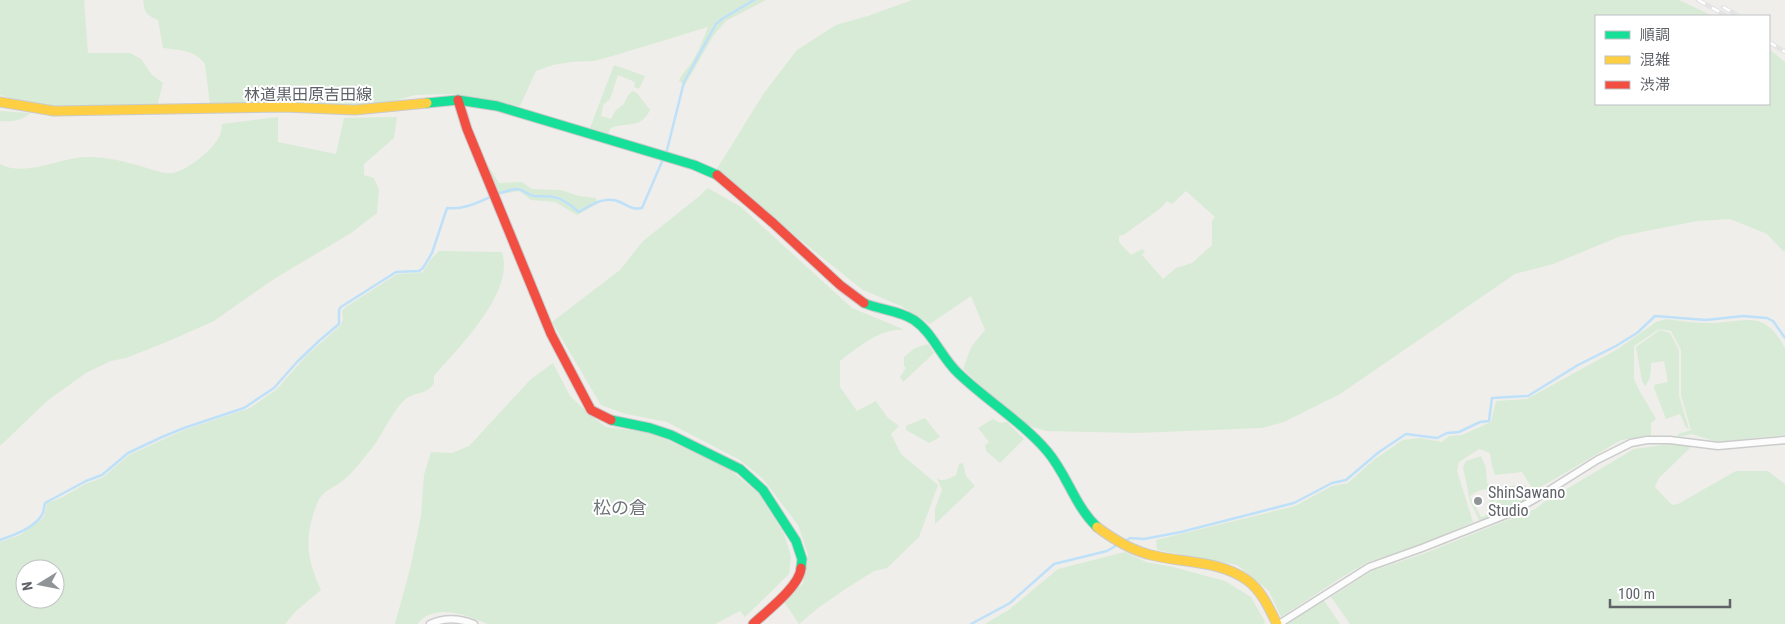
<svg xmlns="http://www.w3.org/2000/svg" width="1785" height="624" font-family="'Roboto Condensed','Noto Sans JP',sans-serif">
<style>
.green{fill:#d8ebd6;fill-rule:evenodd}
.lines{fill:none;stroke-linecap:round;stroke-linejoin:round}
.stream{stroke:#bee1f9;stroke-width:2.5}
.street-casing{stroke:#cbcccc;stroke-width:9}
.fast-casing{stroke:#cacacb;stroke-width:11}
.slow-casing{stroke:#cacacb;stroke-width:11}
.jam-casing{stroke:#cacacb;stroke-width:11}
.street{stroke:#fdfcfc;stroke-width:6}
.fast{stroke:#16e098;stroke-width:9}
.slow{stroke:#ffcf43;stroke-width:9}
.jam{stroke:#f24e42;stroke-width:9}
.rail-casing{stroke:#e4e4e4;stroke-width:4.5}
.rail{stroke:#fff;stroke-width:2.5;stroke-dasharray:8;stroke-linecap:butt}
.poi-dot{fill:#919496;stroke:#fff;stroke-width:2}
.labels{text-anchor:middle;stroke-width:4;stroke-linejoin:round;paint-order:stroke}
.street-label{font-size:16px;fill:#5f6368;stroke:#fff}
.poi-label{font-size:16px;fill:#5f6368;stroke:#fff;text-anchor:start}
.neighbourhood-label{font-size:18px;fill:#70757a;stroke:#fff}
</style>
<rect width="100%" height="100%" fill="#efeeea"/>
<path class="green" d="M0,0h84l4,53h42l11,6 11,16 11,8 -6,23 -103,1 -27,-4 -27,-8z
M143,0h623l-40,21 -13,15 -28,49 -6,-4c2,-6 7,-11 11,-16 8,-12 13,-25 18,-38l-92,28 -22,6 -23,1 -18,3 -17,6 -16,35 -66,-12 -39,1 -32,9 -43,2 -63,-5 -67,4 -5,-41c-9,-14 -27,-14 -42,-16l-5,-28c-12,-5 -13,-7 -15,-20z
M912,0h767l34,16h-117v88h173v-55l16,13v188l-2,1 -16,-17 -37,-15 -33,2 -76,15 -68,28 -38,10 -175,120 -56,28 -22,6 -126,5 -90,-2 -16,-5 -38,-30 -29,-27 8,-22 14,-17 -14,-34 -41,28 -29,-18 -38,-16 -148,-118 49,-79 33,-43 39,-25 32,-9zM1186,191l29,26 -3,4v24l-20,18 -16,5 -13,11 -21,-24 3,-4 -3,-2 -11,6 -12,-13v-6l6,-2 36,-26 6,-7 5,3z
M614,65l31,11 -6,13 -5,-2 1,-5 -17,-7 -8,24 -7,6 -2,11 10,3 5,-9 8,-6 4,-9 4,-4 5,2 13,17c-9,19 -24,12 -39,18l-3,6 -18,-6z
M0,111l30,2c-7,8 -20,9 -30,8z
M278,117v25l58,12 8,-36 53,-1 -3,21 -30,26v11l10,3 5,12 -2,23 -26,20 -77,46 -60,42 -45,20 -43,17 -15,3 -25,12 -39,28 -47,45v-282c25,14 61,-7 87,-7 13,0 28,2 42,6 11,2 34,12 44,10 15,-3 41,-24 47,-38 1,-4 2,-8 2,-11z
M485,161l14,22 23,-1 10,7 29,1 18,6 17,2 1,6 -20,11 -22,-13 -24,-2 -12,-9 -17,3 -6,-3z
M708,188l33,19 111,101 53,22c-25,-2 -46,17 -65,31v26l17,24 19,-10 12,17 11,8 -8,8 10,20 37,31 -19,52 -32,31 -13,3 -27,17 -29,20 -19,16 -17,-25 21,-15 5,-30 -10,-29 -35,-46 -23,-19 -73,-38 -41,-8 -25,-9 -49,-83 68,-52 23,-29 54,-43z
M439,251l63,1c13,41 -44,96 -68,124v8c-11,12 -16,7 -27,14 -12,8 -24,36 -35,50 -9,11 -19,25 -31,34 -7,5 -16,8 -21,16 -3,4 -4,9 -6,14 -10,29 -6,50 7,78l-25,21 -11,13h-285v-82l20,-7 24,-18 3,-14 14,-5 24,-14 17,-6 27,-23 55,-25 66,-22 27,-19 29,-33 35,-31 2,-7 -1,-7 4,-4 51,-33 20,-1 6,-1 8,-13zM25,569h30v30h-30z
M1666,319c14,2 28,4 42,4 37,0 55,-16 77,25v87l-68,7 -25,-8 -14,3v-3l13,-4 -10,-35v-45l-10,-19 -12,-2 -25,17v33l5,11 17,29 -5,4v13l-30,4 -87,51 -12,-19 -27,3 -3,-9 -2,-13 -11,-4 -20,13 -2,9 16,51 -52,23 -53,17 -26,15 -61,40 -12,-26 -32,-26 -80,-15 -1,-10 139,-34 37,-20 16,-3 27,-24 28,-19 17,-2 22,4 7,-6 13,-1 29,-13 5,-21 31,-2 91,-50 38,-27z
M1660,330l10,3 9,17v46l10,33 -3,-1 -6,-14 -14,5 -12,-31v-3l14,-3 -4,-21 -13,2c0,9 0,16 -6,23l-3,-5 -6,-34z
M928,344l6,9 -31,29 -3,-5 6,-9 -2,-2v-9l11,-9z
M553,363l17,33 20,19 16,12 46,6 77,36 30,25 25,40 7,22 -2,18 -44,43 -5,-6 -25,13h-227c-21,-9 -53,-22 -71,0h-22l15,-55 11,-53 3,-41 7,-23 21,1 17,-7 62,-67z
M925,418l15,19 -11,6 -23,-13v-4z
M993,419l7,4 7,-1 17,17 -24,24 -14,-12 -1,-6 4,-3 -11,-14z
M1670,444l22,2 -33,32 -4,9 17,18 6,-1 58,-33h32l17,13v140h-435l-19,-27 41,-26 51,-17 112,-45 8,-6 91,-54z
M1481,456l5,12 1,15 10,11 -8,25 -9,3 -10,-21 -7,-34 3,-6zM1486,489c5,10 4,16 1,26l-6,2 -11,-21 8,-5z
M963,463l3,13 9,10 -40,38v-15l7,-19 -5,-12c7,5 13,0 19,-3l3,-11z
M1525,485l4,7v8l-35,16c-1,-10 6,-24 14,-29 5,-2 12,-2 17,-2z
M1125,552l21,10 27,5 52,14 26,16 14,25 -1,2h-279l25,-15 48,-40z
M1323,599l17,25h-54v-3z"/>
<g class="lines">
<path class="stream" d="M0,540c14,-5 34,-12 42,-25 2,-3 2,-8 3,-12l41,-22 16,-6 26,-22 34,-16 22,-9 60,-20 30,-20 23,-26 22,-21 20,-17v-14l2,-3 55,-35 23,-1 4,-3 9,-15 15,-45c26,3 44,-16 69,-19 8,0 11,6 18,7 24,0 27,1 45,16 12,-7 26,-17 41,-10 9,4 12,8 22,6l25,-58 17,-68 32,-58 6,-5 32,-19
M1124,542l6,-4 14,1 37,-7 113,-29 38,-20 14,-3 33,-28 27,-18 31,4 10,-5 12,-1 21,-10 9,-1 3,-23 36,-2 50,-31 38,-19 21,-13 18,-17 51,4 37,-4 24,2 6,3 12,17
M971,624l39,-21 44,-39 53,-13 12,-7"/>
<defs>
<path id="street" d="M430,624c15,-7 29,-6 44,0
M1279,624l90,-57 53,-19 86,-34 27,-15 62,-39 34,-17 16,-3h23l48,6 67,-6"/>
<path id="fast" d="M427,103l31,-3 39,6 197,59 23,10
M864,303c16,7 35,7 50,17 19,13 27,37 44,53 28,27 63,48 89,78 20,23 27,54 50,76
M611,420l39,8 21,7 69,34 23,21 33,51 6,18 -1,9"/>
<path id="slow" d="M0,102l54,9 230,-4 71,3 72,-7
M1097,527c16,12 33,23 54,28 31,8 68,5 96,25 15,11 22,28 30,44"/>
<path id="jam" d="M458,100l9,29 84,205 40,76 20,10
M717,175l56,48 67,62 24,18
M753,624c14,-13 47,-38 48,-56"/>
</defs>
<use href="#street" class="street-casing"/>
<use href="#fast" class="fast-casing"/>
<use href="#slow" class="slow-casing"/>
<use href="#jam" class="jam-casing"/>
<use href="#street" class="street"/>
<use href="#fast" class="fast"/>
<use href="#slow" class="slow"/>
<use href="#jam" class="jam"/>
<defs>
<path id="rail" d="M1698,0l29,16
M1723,7l16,9
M1769,42l16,10"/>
</defs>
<use href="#rail" class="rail-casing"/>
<use href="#rail" class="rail"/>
</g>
<circle class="poi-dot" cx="1478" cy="501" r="5"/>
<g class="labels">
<g class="street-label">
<text x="308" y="100">林道黒田原吉田線</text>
</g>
<g class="poi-label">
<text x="1488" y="498">ShinSawano<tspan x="1488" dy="18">Studio</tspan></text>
</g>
<g class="neighbourhood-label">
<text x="620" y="514">松の倉</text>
</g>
</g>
<rect x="1595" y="15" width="175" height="90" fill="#ffffff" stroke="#bfc1c3"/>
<rect x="1605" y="31" width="25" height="8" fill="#16e098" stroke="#bfc1c3"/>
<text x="1640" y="40" font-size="15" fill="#5f6368">順調</text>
<rect x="1605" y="56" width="25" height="8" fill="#ffcf43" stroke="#bfc1c3"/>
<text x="1640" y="65" font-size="15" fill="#5f6368">混雑</text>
<rect x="1605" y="81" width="25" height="8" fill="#f24e42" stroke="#bfc1c3"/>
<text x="1640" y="90" font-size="15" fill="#5f6368">渋滞</text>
<g transform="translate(40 584) rotate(260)"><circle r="24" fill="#ffffff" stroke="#bfc1c3"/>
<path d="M0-4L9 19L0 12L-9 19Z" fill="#919496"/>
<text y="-8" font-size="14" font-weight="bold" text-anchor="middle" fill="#5f6368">N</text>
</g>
<path d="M1610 599v8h120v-8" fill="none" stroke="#5f6368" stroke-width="2.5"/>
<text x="1618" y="599" font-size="15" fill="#5f6368" stroke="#ffffff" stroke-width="4" paint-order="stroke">100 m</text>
</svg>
